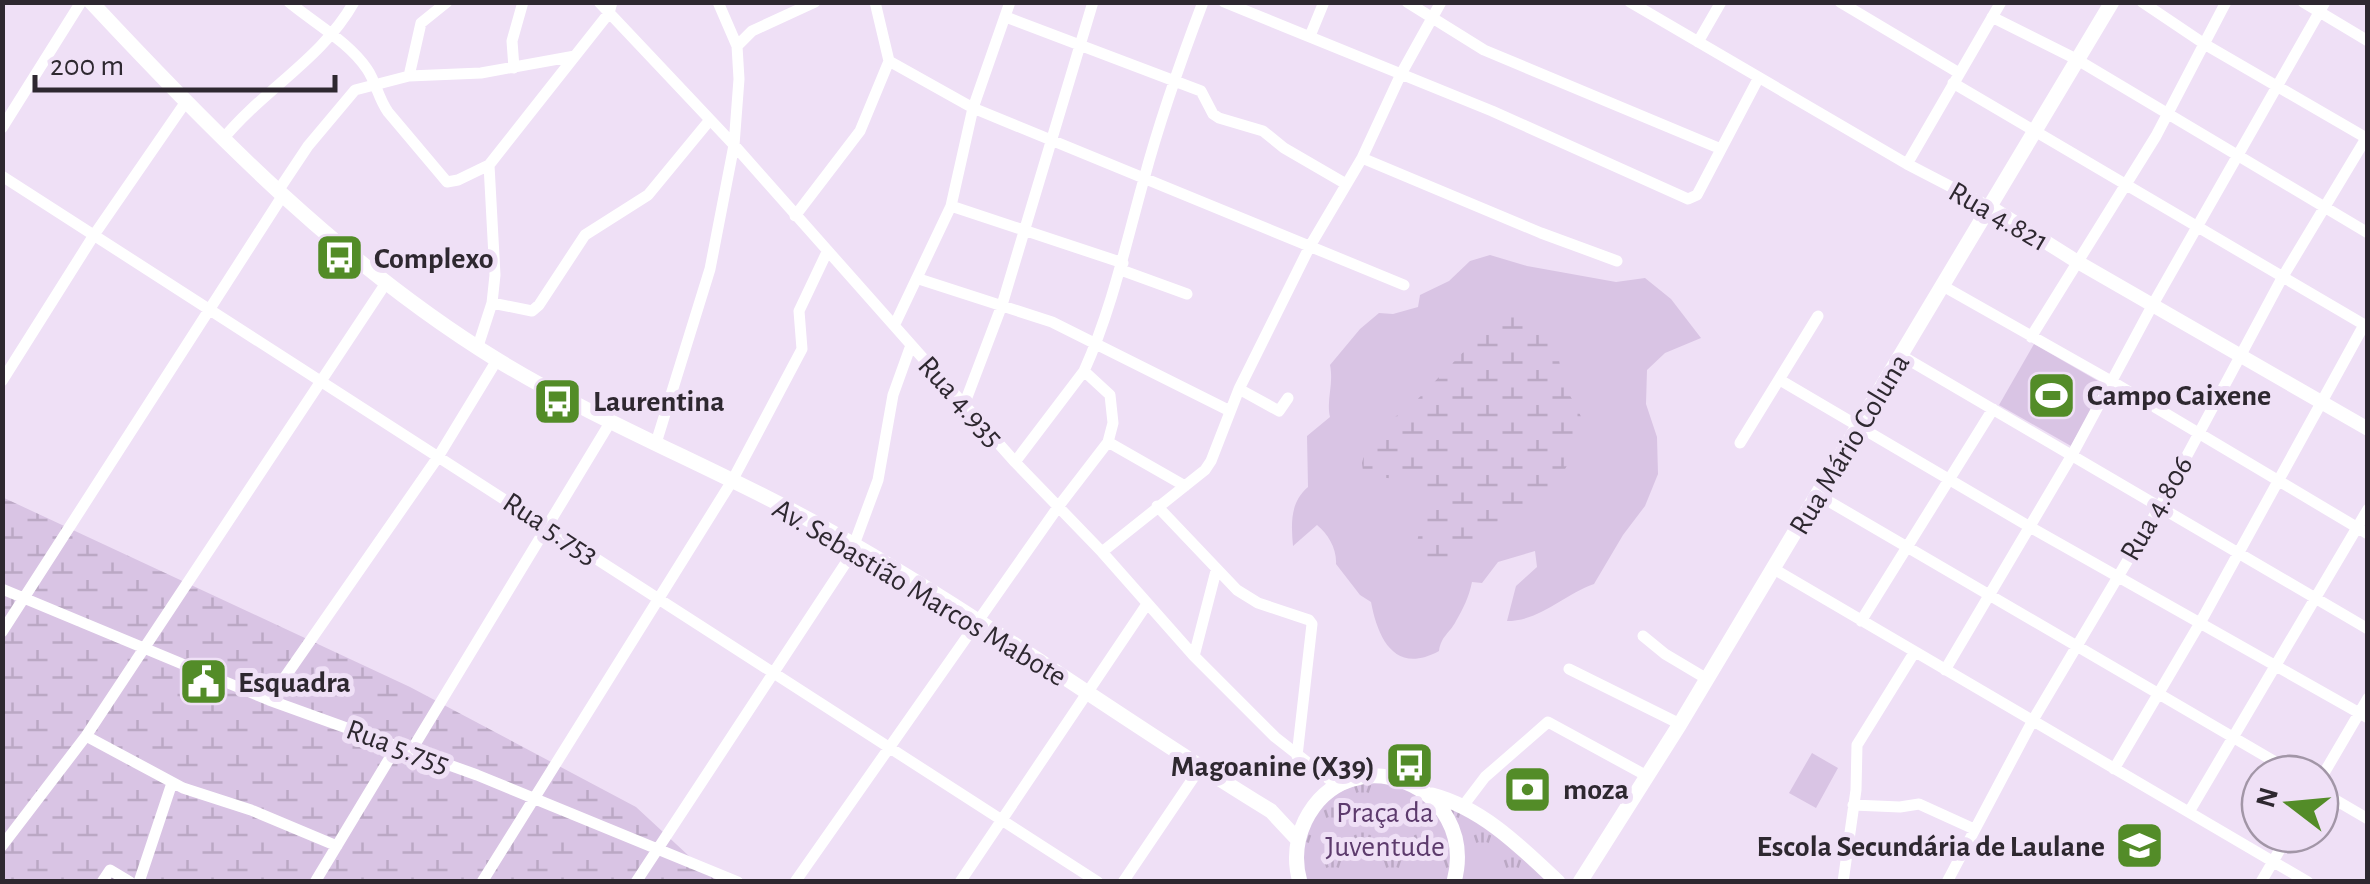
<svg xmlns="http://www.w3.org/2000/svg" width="2370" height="884" font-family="'Alegreya Sans',sans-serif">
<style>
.grass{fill:#d9c4e4}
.wetland{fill:url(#wetland-marsh)}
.park{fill:url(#park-tufts)}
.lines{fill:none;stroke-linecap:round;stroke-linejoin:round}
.minor{stroke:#fff;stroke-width:11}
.tertiary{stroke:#fff;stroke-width:14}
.secondary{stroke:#fff;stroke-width:15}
.labels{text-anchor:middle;stroke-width:10;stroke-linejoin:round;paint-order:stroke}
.street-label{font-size:30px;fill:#2e2830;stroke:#efe0f6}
.poi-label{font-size:30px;font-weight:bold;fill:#2e2830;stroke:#efe0f6;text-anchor:start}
.park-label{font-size:30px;fill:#5d3b6d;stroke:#efe0f6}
</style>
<defs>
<pattern id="wetland-marsh" width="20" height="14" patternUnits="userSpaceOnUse" patternTransform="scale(2.5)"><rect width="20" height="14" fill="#d9c4e4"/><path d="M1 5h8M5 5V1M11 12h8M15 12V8" fill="none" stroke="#bba8c4"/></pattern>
<pattern id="park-tufts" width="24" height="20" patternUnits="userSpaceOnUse" patternTransform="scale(2.5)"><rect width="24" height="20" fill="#d9c4e4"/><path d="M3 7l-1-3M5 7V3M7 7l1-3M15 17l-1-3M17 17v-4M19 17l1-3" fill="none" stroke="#bba8c4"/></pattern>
</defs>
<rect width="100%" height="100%" fill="#efe0f6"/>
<path class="grass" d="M1490,255l37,11 89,16 29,-4 26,21 30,39 -36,15 -18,17 -1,34 11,33 1,37 -13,32 -22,29 -29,49c-31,11 -54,37 -87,37l9,-35 21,-19 -2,-16 -37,11 -16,21 -10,-1c-3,15 -9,27 -16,39 -6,12 -15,15 -17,30 -44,24 -61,-12 -68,-49l-11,-7 -24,-31c1,-15 -8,-30 -19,-39l-24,21c-2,-22 -3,-44 15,-59l-1,-51 23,-19c-4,-18 4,-32 0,-52l30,-36 19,-16 14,1 25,-7 2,-12 29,-14 21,-20z
M2034,344l71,41 -34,61 -72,-41z
M1812,753l26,15 -22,40 -27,-15z"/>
<path class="wetland" d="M1514,307c51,19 38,30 50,76 4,12 13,22 17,34 6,24 -32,86 -55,96 -13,5 -24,5 -36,13 -23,16 -42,39 -70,43l-3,-25 10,-67c-22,-2 -44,7 -64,-6l-1,-8 5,-19 22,-23 22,-15 64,-66z
M2,497l408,190 226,120 80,74h-713z"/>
<path class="park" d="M1376,776l104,40 71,66h-251l-4,-24 23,-57z"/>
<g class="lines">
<path class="minor" d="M289,2c25,21 60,40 78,67 9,13 11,29 21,43l59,70 11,-2 31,-15 86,-109
M599,2l135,143 281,317 87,90 92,104 81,81 55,43 5,8
M875,2l14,59 84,47 431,177
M1224,2l268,109 196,88 9,-4 61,-116
M1407,2l77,48 237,99
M1630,2l277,162 83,43
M1840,2l119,71
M2142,2l64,43 162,94
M2303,2l65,39
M1006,17l195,74 12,23 6,4 44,13 21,17 62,36
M1992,17l84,42 292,174
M1310,36l14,-34
M1698,42l23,-40
M737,46l15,-15 63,-29
M514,68l-2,-27 11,-39
M409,76l12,-53 26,-21
M1953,83l415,244
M2,128l79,-126
M223,139c41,-50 99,-80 131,-137
M1362,158l179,75 76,28
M1907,164l94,-162
M2,176l1096,706
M278,191l30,-45 47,-56 54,-14 72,-3 94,-17 34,-43 3,-11
M951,206l172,57
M795,216l65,-85 29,-70
M1121,270l66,24
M919,279l133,43 178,89
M1943,286l168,95 257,153
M492,303l40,8 7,-6 46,-70 63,-40 61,-74
M895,324l56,-118 22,-98 37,-106
M2031,337l125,-201 70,-134
M478,346l14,-43 3,-28 -6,-110
M1902,356l466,273
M1780,380l250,147 338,191
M2,381l92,-146 91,-132
M1239,389l40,22 9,-13
M964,405l38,-100 91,-303
M1108,442l77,44
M656,443l54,-174 24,-124 5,-66 -2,-33 -19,-44
M1740,443l78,-127
M1015,462l69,-91c28,-62 42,-128 60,-192 16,-60 37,-119 59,-177
M1818,495l478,279
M1157,506l80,84 21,13 51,17 3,4 -15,132
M1102,552l103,-82 6,-9 28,-72 71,-143 52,-88 39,-84 40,-72
M1774,569l534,313
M2,589l267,111 208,75 261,107
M1861,621l132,-212
M2,632l281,-437
M1643,636l22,18 42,25
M1194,656l22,-85
M1569,669l111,55
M1945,670l127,-215 80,-149 173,-304
M269,700l169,-243 59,-97
M86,736l97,52 68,22 86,36
M411,751l200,-330
M2114,769l86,-146 164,-298
M2320,780l48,-82
M2320,791l48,28
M1853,805l47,2 19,-3 55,25
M1463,806l22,-29 63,-55 99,54
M2189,812l179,-303
M2,846l84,-110 300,-453
M102,882l8,-12 20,12
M139,882l33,-99
M315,882l82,-136
M482,882l250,-401 70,-132 -3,-38 28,-59
M636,882l213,-324 29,-78 15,-85 18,-50
M795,882l263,-375 50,-65 5,-19 -3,-28 -26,-24
M960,882l187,-278
M1123,882l77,-114
M1843,882l13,-92 1,-45 57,-92
M1947,882l86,-162 127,-214 122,-228 86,-143
M2261,882l28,-48"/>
<path class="tertiary" d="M1990,207l86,54 292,168"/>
<path class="secondary" d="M91,2c123,132 253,264 408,359 112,68 237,115 350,181 145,83 279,182 422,269l27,29
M1432,795c50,13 89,52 126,87
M1300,882c-6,-21 -4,-42 5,-61 43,-88 175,-36 149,61
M1580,882l100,-158 432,-722"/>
</g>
<defs>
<symbol id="bus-square" viewBox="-11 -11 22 22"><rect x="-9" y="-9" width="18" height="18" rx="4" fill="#538c28" stroke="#efe0f6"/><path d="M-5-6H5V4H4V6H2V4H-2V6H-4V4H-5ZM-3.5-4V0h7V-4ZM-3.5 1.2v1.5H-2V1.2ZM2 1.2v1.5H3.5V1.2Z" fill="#fff"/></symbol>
<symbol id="stadium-square" viewBox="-11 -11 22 22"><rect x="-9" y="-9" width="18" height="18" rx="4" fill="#538c28" stroke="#efe0f6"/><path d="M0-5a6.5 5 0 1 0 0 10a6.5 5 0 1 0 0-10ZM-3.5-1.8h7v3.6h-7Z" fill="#fff"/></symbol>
<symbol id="civic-square" viewBox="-11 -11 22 22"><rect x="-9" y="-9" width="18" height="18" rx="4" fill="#538c28" stroke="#efe0f6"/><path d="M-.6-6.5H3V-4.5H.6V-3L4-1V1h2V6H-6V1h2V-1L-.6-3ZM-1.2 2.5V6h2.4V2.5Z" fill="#fff"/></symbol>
<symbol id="bank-square" viewBox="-11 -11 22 22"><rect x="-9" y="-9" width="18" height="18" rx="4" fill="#538c28" stroke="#efe0f6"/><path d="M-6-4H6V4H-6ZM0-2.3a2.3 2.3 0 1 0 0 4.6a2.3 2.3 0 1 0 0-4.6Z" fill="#fff"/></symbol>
<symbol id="school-square" viewBox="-11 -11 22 22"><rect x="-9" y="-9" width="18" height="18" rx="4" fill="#538c28" stroke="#efe0f6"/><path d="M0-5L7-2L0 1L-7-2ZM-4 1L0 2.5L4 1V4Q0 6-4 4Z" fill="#fff"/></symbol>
</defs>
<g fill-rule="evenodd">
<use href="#bus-square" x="312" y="230" width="55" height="55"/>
<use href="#stadium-square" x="2024" y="368" width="55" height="55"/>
<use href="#bus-square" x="530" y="374" width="55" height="55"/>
<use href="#civic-square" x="176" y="654" width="55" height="55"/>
<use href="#bus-square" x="1382" y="738" width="55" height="55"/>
<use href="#bank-square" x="1500" y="762" width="55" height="55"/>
<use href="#school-square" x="2112" y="818" width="55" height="55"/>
</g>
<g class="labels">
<g class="street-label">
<text transform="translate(1999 216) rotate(30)" y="10">Rua 4.821</text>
<text transform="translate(961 401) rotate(48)" y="10">Rua 4.935</text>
<text transform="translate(1849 444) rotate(-59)" y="10">Rua Mário Coluna</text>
<text transform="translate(2156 508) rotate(-60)" y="10">Rua 4.806</text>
<text transform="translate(551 528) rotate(33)" y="10">Rua 5.753</text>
<text transform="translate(920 592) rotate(31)" y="10">Av. Sebastião Marcos Mabote</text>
<text transform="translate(398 746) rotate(20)" y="10">Rua 5.755</text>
</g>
<g class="poi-label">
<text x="374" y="268">Complexo</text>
<text x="2087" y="405">Campo Caixene</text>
<text x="593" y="411">Laurentina</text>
<text x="238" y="692">Esquadra</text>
<text x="1375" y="776" text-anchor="end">Magoanine (X39)</text>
<text x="1563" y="799">moza</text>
<text x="2105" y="856" text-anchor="end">Escola Secundária de Laulane</text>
</g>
<g class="park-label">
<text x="1385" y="822">Praça da<tspan x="1385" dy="34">Juventude</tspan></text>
</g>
</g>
<rect width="2370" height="884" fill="none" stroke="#2e2830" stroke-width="10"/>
<g transform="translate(2290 804) rotate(286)"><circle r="48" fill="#efe0f6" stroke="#a296a7" stroke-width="2.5"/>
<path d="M0-8L18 38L0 25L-18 38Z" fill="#538c28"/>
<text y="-15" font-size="28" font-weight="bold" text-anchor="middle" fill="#2e2830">N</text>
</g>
<path d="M35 75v15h300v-15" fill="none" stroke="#2e2830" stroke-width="5"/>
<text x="50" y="75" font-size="30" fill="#2e2830" stroke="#efe0f6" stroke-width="8" paint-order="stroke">200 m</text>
</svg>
